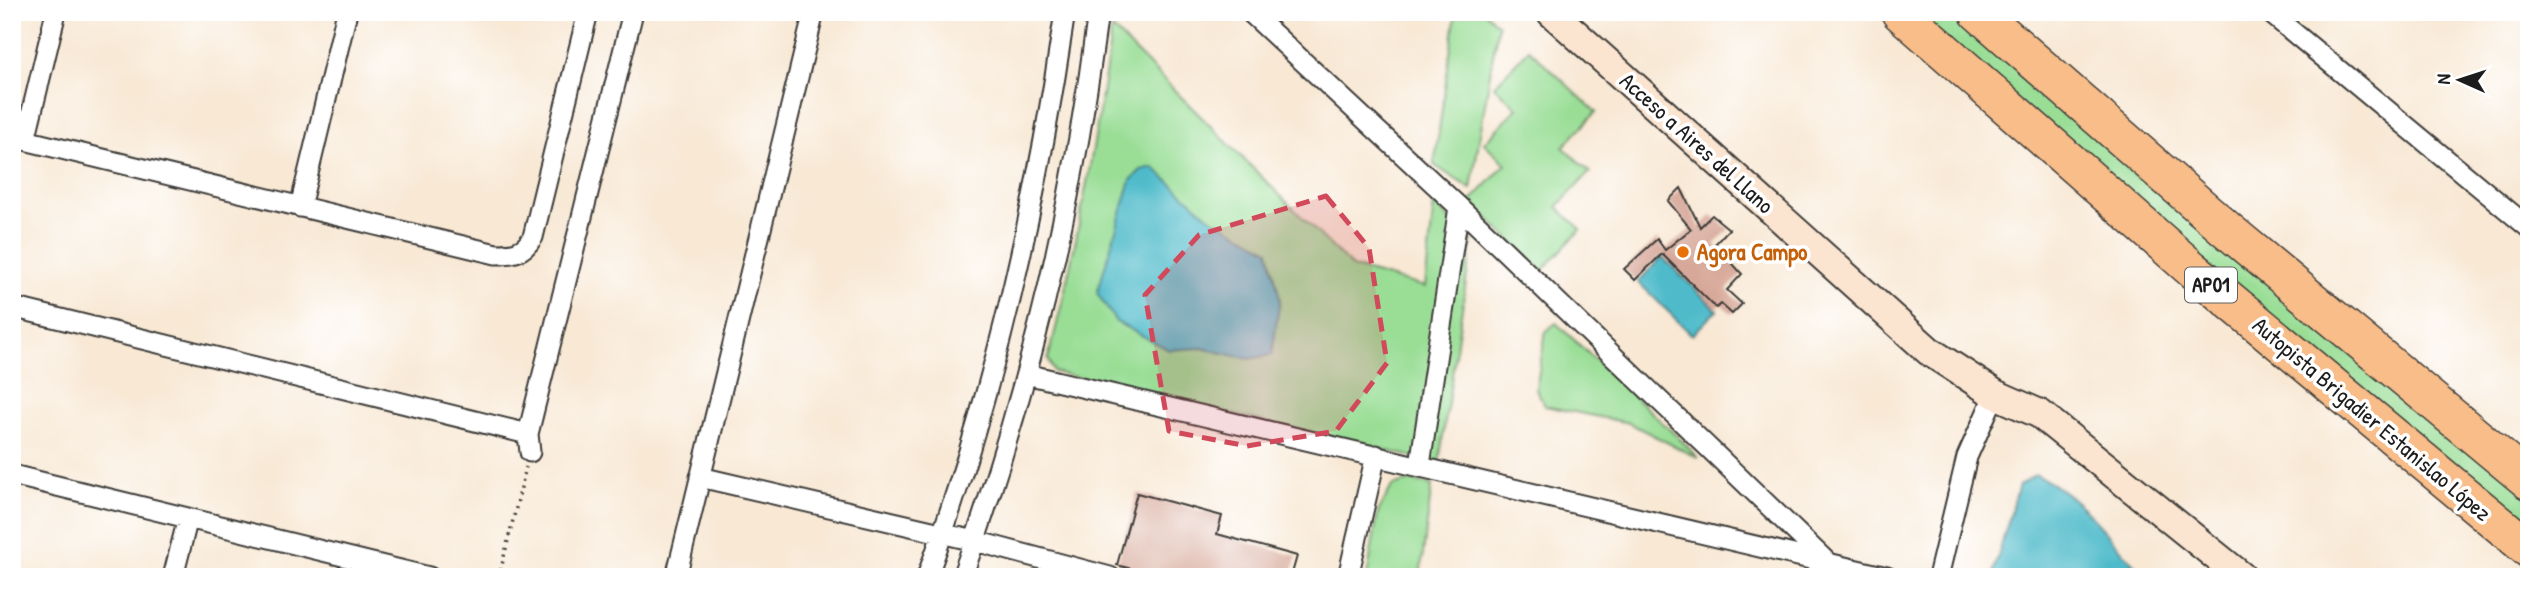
<svg xmlns="http://www.w3.org/2000/svg" width="2541" height="589" font-family="'Patrick Hand',sans-serif">
<style>
.green{fill:#9ade96;stroke:#5b7d59;stroke-width:2}
.water{fill:#4fbbca;stroke:#366c73;stroke-width:2}
.building{fill:#d7a899}
.lines{fill:none;stroke-linecap:round;stroke-linejoin:round}
.street-casing{stroke:#3d3b38;stroke-width:23}
.secondary-casing{stroke:#3d3b38;stroke-width:32}
.highway-casing{stroke:#3d3b38;stroke-width:40}
.path{stroke:#3d3b38;stroke-width:3.5;stroke-dasharray:2 5;stroke-linecap:butt}
.street{stroke:#fff;stroke-width:19}
.secondary{stroke:#fce5d0;stroke-width:28}
.highway{stroke:#f8bd89;stroke-width:37}
.marked{fill:#d1495b;fill-opacity:0.2;stroke:#d1495b;stroke-width:5;stroke-dasharray:14 9;stroke-linejoin:round}
.food-dot{fill:#e8710a;stroke:#fff;stroke-width:2.5}
.labels{text-anchor:middle;stroke-width:7;stroke-linejoin:round;paint-order:stroke}
.shield{fill:#fff;stroke:#606060;stroke-width:2}
.shield-label{font-size:21px;font-weight:bold;fill:#1c1c1c}
.street-label{font-size:23px;fill:#1c1c1c;stroke:#fff}
.food-label{font-size:23px;font-weight:bold;fill:#c56008;stroke:#fff;text-anchor:start}
</style>
<rect width="100%" height="100%" fill="#fff"/>
<filter id="ink" filterUnits="userSpaceOnUse"><feTurbulence type="fractalNoise" baseFrequency=".0143" numOctaves="2"/><feDisplacementMap in="SourceGraphic" scale="14" xChannelSelector="R" yChannelSelector="G"/><feConvolveMatrix kernelMatrix="1 2 1 2 8 2 1 2 1" color-interpolation-filters="sRGB"/></filter>
<filter id="wash" filterUnits="userSpaceOnUse"><feTurbulence type="fractalNoise" baseFrequency=".00686" numOctaves="4" result="noise"/><feDisplacementMap in="SourceGraphic" scale="28" xChannelSelector="R" yChannelSelector="G"/><feGaussianBlur stdDeviation="1.57" result="paint"/><feColorMatrix in="noise" values="0 0 0 0 0 0 0 0 0 0 0 0 0 0 0 0 0 1.4 0 .05"/><feComposite in="paint" operator="in"/></filter>
<g filter="url(#wash)">
<rect width="100%" height="100%" fill="#f8e8d4"/>
<path class="green" d="M1456,12h29l13,13 -27,164 -37,-24z
M1900,12h78l551,469v68z
M1112,28l240,239 73,20 9,-83 38,37 -33,222 -385,-91 -6,-13c29,-109 48,-219 64,-331z
M1529,49l67,63 -33,35 27,25 -33,35 24,22 -39,42 -72,-69 36,-38 -22,-21 33,-35 -23,-22z
M1556,323l126,118 16,17 -69,-35 -84,-17 -9,-17 10,-58z
M1410,481l22,4 -12,92h-53l11,-65 14,-26z"/>
<path class="water" d="M1153,167l55,49 61,34 11,49 -8,56 -23,4 -48,-11 -32,2 -53,-28 -19,-29 34,-113 10,-10z
M1662,257l55,53 -25,25 -54,-53z
M2036,475c46,20 75,67 110,102h-154l27,-92z"/>
<g id="blocks">
<path class="building" d="M1681,188l19,39 12,-12 17,14 -14,15 27,30 -15,16 15,14 -10,10 -11,-10 -5,4 -54,-54 -27,26 -11,-11 33,-30 8,11 26,-21 -23,-28z
M1137,493l85,23 -5,18 80,22 -6,21h-71l-13,-4 -1,4h-45l-44,-12z"/>
</g>
</g>
<g filter="url(#ink)">
<use href="#blocks" fill-opacity="0" stroke="#3d3b38" stroke-width="2"/>
<g class="lines">
<defs>
<path id="street" d="M1250,12l209,195 368,355
M2269,12l260,216
M12,137l484,117c18,0 27,-1 37,-17l55,-225
M25,140l31,-128
M300,207l47,-195
M12,307l516,127
M1026,374l861,203
M530,452l-2,-18 105,-422
M1420,465l39,-258
M12,475l417,102
M700,477l275,64 135,36
M173,577l15,-59
M676,577l138,-565
M927,577c67,-183 110,-372 138,-565
M962,577c65,-182 112,-373 136,-565
M1348,577l28,-122
M1938,577l29,-120 28,-63"/>
<path id="secondary" d="M1551,12l378,339 66,43 45,20 202,163"/>
<path id="highway" d="M1900,12l292,257 337,280
M1978,12l247,216 304,253"/>
</defs>
<use href="#street" class="street-casing"/>
<use href="#secondary" class="secondary-casing"/>
<use href="#highway" class="highway-casing"/>
<path class="path" d="M499,577l27,-110"/>
<use href="#street" class="street"/>
<use href="#secondary" class="secondary"/>
<use href="#highway" class="highway"/>
</g>
</g>
<path class="marked" d="M1326,196l43,52 18,115 -51,68 -89,15 -78,-15 -24,-136 54,-60z"/>
<circle class="food-dot" cx="1683" cy="252" r="7"/>
<g class="labels">
<rect class="shield" x="2185" y="267.5" width="52" height="35" rx="5"/>
<g class="shield-label">
<text x="2211" y="292">AP01</text>
</g>
<g class="street-label">
<text transform="translate(1697 143) rotate(42)" y="8">Acceso a Aires del Llano</text>
<text transform="translate(2372 419) rotate(40)" y="8">Autopista Brigadier Estanislao López</text>
</g>
<g class="food-label">
<text x="1697" y="260">Agora Campo</text>
</g>
</g>
<rect width="2541" height="589" fill="none" stroke="#fff" stroke-width="42"/>
<g transform="translate(2460 80) rotate(273)" stroke="#ffffff" stroke-width="5" paint-order="stroke">
<path d="M0-5L12 26L0 18L-12 26Z" fill="#1c1c1c"/>
<text y="-10" font-size="19" font-weight="bold" text-anchor="middle" fill="#1c1c1c">N</text>
</g>
</svg>
